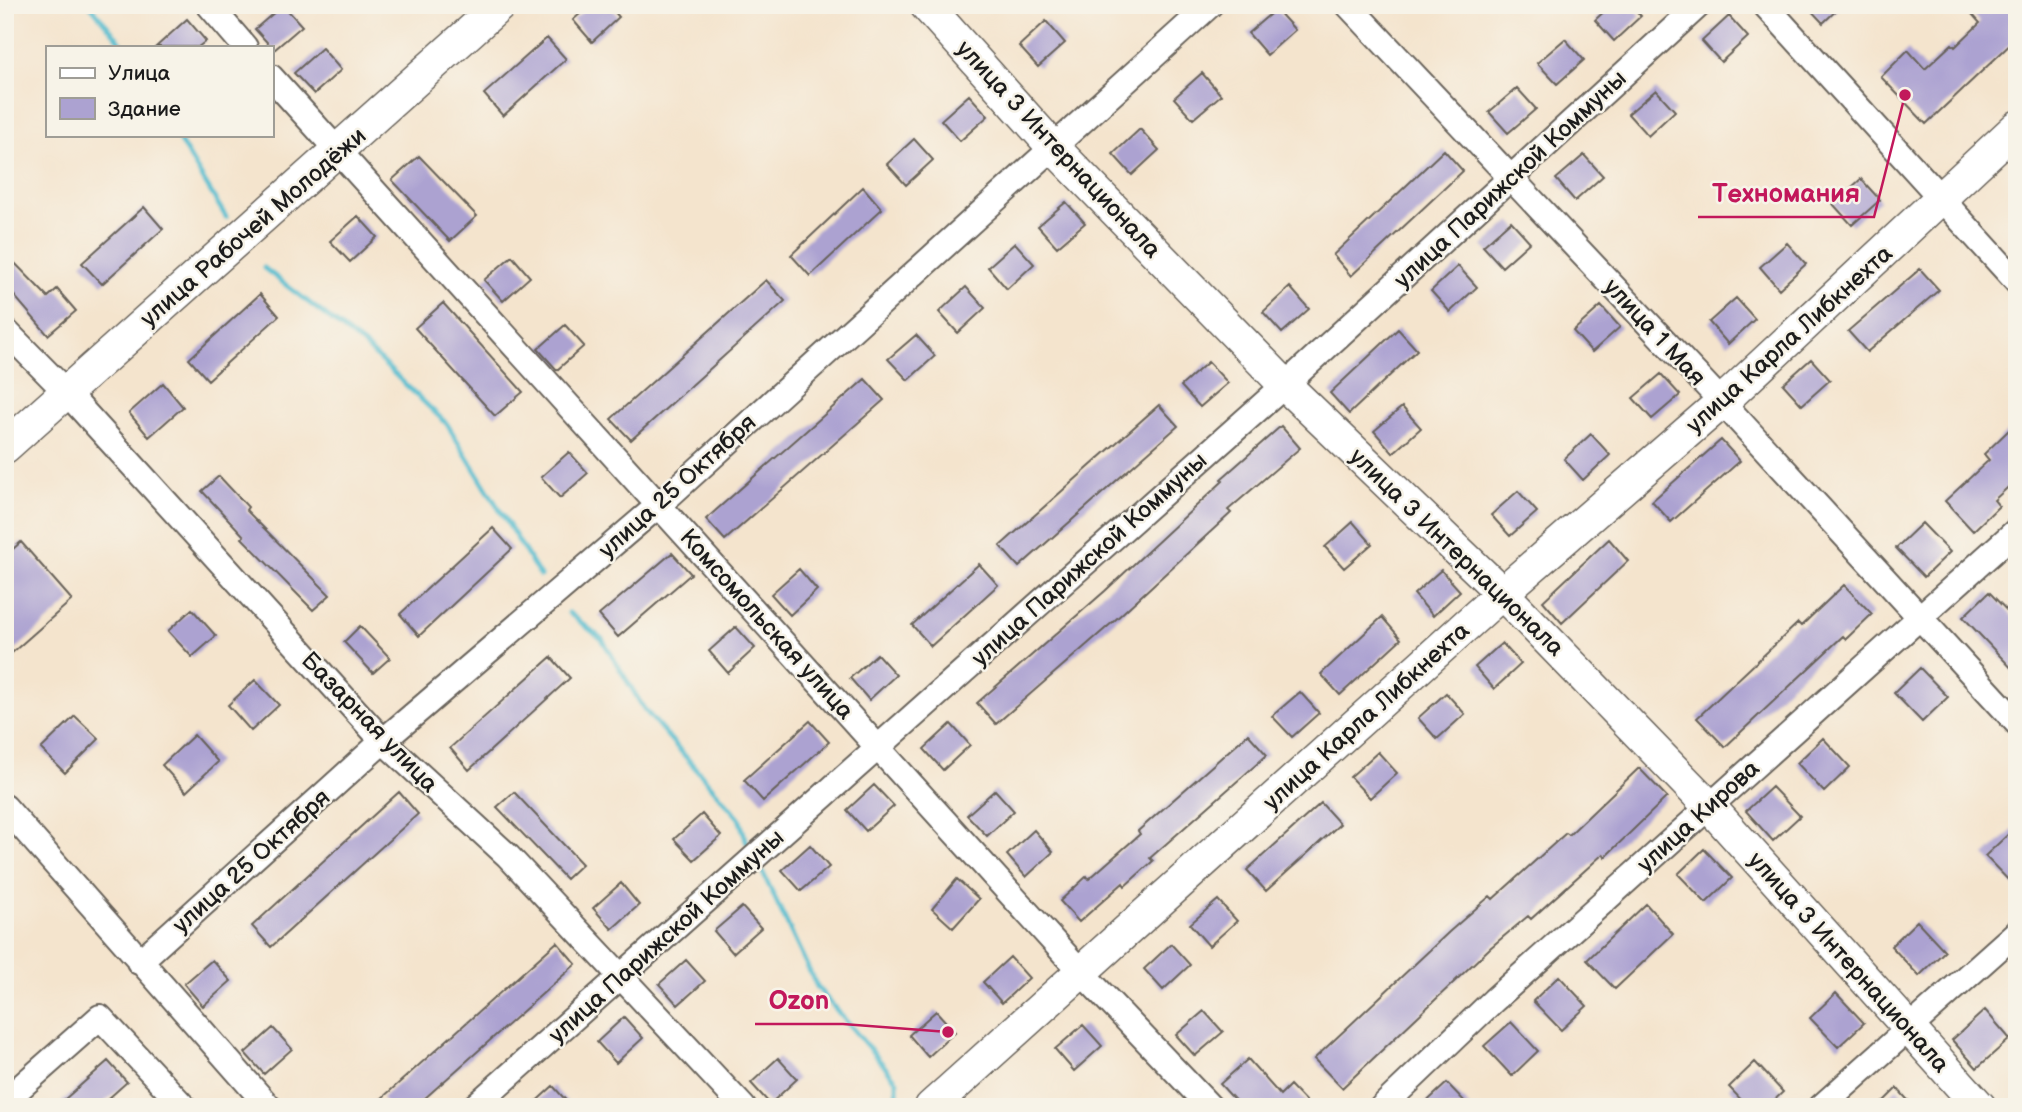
<svg xmlns="http://www.w3.org/2000/svg" width="2022" height="1112" font-family="'Balsamiq Sans',sans-serif">
<style>
.lines{fill:none;stroke-linecap:round;stroke-linejoin:round}
.stream{stroke:#51bbce;stroke-width:5}
.building{fill:#aca2d1}
.minor-casing{stroke:#68625a;stroke-width:28}
.major-casing{stroke:#68625a;stroke-width:35}
.minor{stroke:#fff;stroke-width:24}
.major{stroke:#fff;stroke-width:32}
.labels{text-anchor:middle;stroke-width:5;stroke-linejoin:round;paint-order:stroke}
.street-label{font-size:24px;fill:#1c1c1c;stroke:#f7f3e8}
.leader{fill:none;stroke:#c2185b;stroke-width:2.5}
.callout-dot{fill:#c2185b;stroke:#f7f3e8;stroke-width:2.5}
.callout-label{font-size:26px;text-anchor:middle;font-weight:bold;fill:#c2185b;stroke:#f7f3e8;stroke-width:5;stroke-linejoin:round;paint-order:stroke}
</style>
<rect width="100%" height="100%" fill="#f7f3e8"/>
<filter id="ink" filterUnits="userSpaceOnUse"><feTurbulence type="fractalNoise" baseFrequency=".0143" numOctaves="2"/><feDisplacementMap in="SourceGraphic" scale="14" xChannelSelector="R" yChannelSelector="G"/><feConvolveMatrix kernelMatrix="1 2 1 2 8 2 1 2 1" color-interpolation-filters="sRGB"/></filter>
<filter id="wash" filterUnits="userSpaceOnUse"><feTurbulence type="fractalNoise" baseFrequency=".00686" numOctaves="4" result="noise"/><feDisplacementMap in="SourceGraphic" scale="28" xChannelSelector="R" yChannelSelector="G"/><feGaussianBlur stdDeviation="1.57" result="paint"/><feColorMatrix in="noise" values="0 0 0 0 0 0 0 0 0 0 0 0 0 0 0 0 0 1.4 0 .05"/><feComposite in="paint" operator="in"/></filter>
<g filter="url(#wash)">
<rect width="100%" height="100%" fill="#f4e4cd"/>
<g class="lines">
<path class="stream" d="M90,5l35,42
M176,135l50,82
M264,268l101,78 82,78 93,152
M569,613l33,26 42,70 95,109 8,25
M763,873l54,114 80,94v22"/>
</g>
<g id="blocks">
<path class="building" d="M283,5l19,21 -28,24 -19,-21z
M590,5h19l10,12 -27,25 -19,-22z
M1611,5h20l10,11 -27,25 -19,-21z
M1806,5h36l-19,18z
M1964,5h53v33l-91,86 -45,-47 27,-27 17,19 27,-25 3,3 25,-24z
M1276,9l19,21 -28,25 -19,-22z
M1729,16l19,21 -27,25 -19,-21z
M187,19l19,22 -8,6h-42z
M1046,21l19,22 -27,24 -19,-21z
M547,38l19,21 -63,57 -19,-22z
M1565,39l19,21 -27,24 -20,-21z
M322,48l19,22 -27,24 -20,-21z
M1202,73l19,22 -28,24 -19,-21z
M1517,88l19,21 -28,24 -19,-21z
M1656,90l19,21 -27,25 -20,-22z
M969,95l19,21 -28,25 -19,-21z
M1140,129l19,21 -27,25 -19,-21z
M914,139l19,21 -27,25 -19,-21z
M1444,150l19,21 -112,105 -18,-21z
M1584,155l19,21 -28,25 -19,-22z
M419,156l58,60 -27,25 -58,-61z
M1861,179l19,21 -28,25 -19,-21z
M863,187l19,22 -72,67 -19,-21z
M1066,202l19,21 -28,24 -19,-21z
M144,207l19,22 -61,55 -20,-21z
M358,216l19,21 -27,25 -20,-21z
M1511,221l19,21 -28,25 -19,-21z
M1015,243l19,21 -27,25 -19,-22z
M1787,243l19,21 -27,25 -19,-22z
M5,253l43,44 9,-8 19,22 -28,24 -43,-50z
M512,256l18,21 -27,24 -19,-21z
M1458,266l19,21 -27,25 -19,-21z
M1920,269l19,21 -72,62 -19,-21z
M766,280l19,21 -154,139 -20,-21z
M966,287l19,21 -27,25 -19,-21z
M1290,287l19,22 -27,24 -19,-21z
M260,294l19,22 -71,64 -19,-21z
M1736,298l19,21 -27,25 -19,-22z
M443,303l80,89 -28,24 -80,-88z
M1601,306l19,21 -28,25 -19,-21z
M565,325l19,21 -27,24 -19,-21z
M1398,329l19,21 -68,64 -19,-21z
M916,335l19,21 -27,24 -20,-21z
M1811,359l19,21 -28,25 -19,-21z
M1208,362l20,21 -28,24 -19,-21z
M1661,374l19,21 -28,24 -19,-21z
M865,379l19,21 -159,140 -19,-21z
M163,383l20,24 -34,30 -20,-24z
M1159,405l19,21 -159,141 -19,-21z
M1402,407l19,21 -28,25 -19,-22z
M1281,426l19,22 -72,62 3,3 -117,108 -118,103 -19,-21 128,-112 118,-110 -2,-2z
M2010,429l7,8v42l-23,21 5,6 -26,25 -28,-30 44,-41 -5,-6z
M1591,434l19,21 -27,25 -19,-21z
M1721,440l19,21 -69,61 -19,-21z
M569,452l19,21 -28,25 -19,-21z
M219,476l29,31 -2,3 84,85 -17,15 -71,-72 2,-2 -42,-45z
M1518,491l19,21 -27,24 -19,-21z
M1353,522l19,22 -28,24 -19,-21z
M1922,523l28,29 -26,25 -28,-29z
M493,528l19,21 -93,87 -19,-22z
M1609,539l19,22 -66,62 -19,-22z
M21,542l51,58 -67,59v-103z
M672,553l19,21 -73,63 -19,-22z
M979,564l19,21 -67,61 -19,-21z
M799,569l18,21 -27,25 -19,-21z
M1441,570l19,21 -27,25 -19,-22z
M1844,585l28,29 -26,25 -3,-3 -118,111 -28,-29 101,-95 3,3z
M1989,592l28,29v53l-54,-57z
M192,609l24,27 -24,21 -24,-26z
M1382,617l19,22 -61,56 -19,-21z
M360,626l30,32 -17,15 -29,-31z
M736,627l19,21 -27,25 -19,-22z
M1502,643l19,21 -27,25 -19,-22z
M877,654l19,21 -27,25 -19,-22z
M551,657l19,21 -101,92 -19,-22z
M1920,668l28,29 -26,25 -28,-29z
M255,680l24,25 -28,26 -23,-26z
M1300,692l19,21 -27,24 -20,-21z
M1446,693l19,21 -28,25 -19,-21z
M75,716l24,23 -34,34 -24,-24z
M810,721l19,21 -66,59 -19,-21z
M951,724l19,21 -27,25 -19,-21z
M1248,734l19,21 -117,103 3,3 -28,25 -2,-3 -44,39 -19,-21 27,-25 2,3 51,-45 -2,-3z
M194,735l24,27 -32,30 -24,-27z
M1823,738l27,29 -26,25 -27,-29z
M1378,752l19,21 -27,25 -20,-21z
M1639,768l28,29 -62,60 -2,-3 -72,65 -3,-3 -38,32 -148,140 -28,-29 135,-127 41,-36 3,3 73,-66 3,2z
M874,785l20,21 -28,25 -19,-21z
M1772,787l28,29 -27,25 -27,-30z
M995,790l19,21 -27,25 -20,-21z
M399,792l19,22 -147,133 -19,-21z
M514,792l68,72 -16,15 -69,-72z
M1321,803l19,21 -74,67 -19,-21z
M702,814l19,22 -27,24 -20,-21z
M2017,826v63l-32,-33z
M1034,830l19,22 -27,25 -19,-22z
M810,845l19,22 -28,24 -19,-21z
M1704,849l28,29 -26,25 -28,-29z
M957,879l22,20 -26,29 -21,-19z
M621,883l18,22 -27,24 -19,-21z
M1218,900l19,21 -28,25 -19,-22z
M1646,904l27,30 -58,55 -28,-29z
M742,907l19,21 -28,25 -19,-22z
M1917,921l28,30 -26,25 -28,-30z
M557,942l19,22 -161,143h-26l-7,-9z
M1171,944l19,21 -27,25 -19,-21z
M1010,957l19,21 -27,25 -19,-21z
M212,960l19,21 -28,25 -19,-22z
M686,960l19,21 -27,24 -19,-21z
M1559,976l28,30 -26,24 -28,-29z
M1836,993l28,30 -26,24 -28,-29z
M1985,1010l25,29 -33,29 -25,-28z
M936,1011l19,21 -27,25 -19,-22z
M1204,1011l19,21 -28,24 -19,-21z
M624,1017l19,21 -27,25 -19,-21z
M1511,1022l27,29 -26,25 -28,-30z
M1083,1025l19,21 -28,25 -19,-22z
M273,1028l19,21 -28,25 -19,-21z
M778,1058l19,21 -27,25 -19,-21z
M1248,1059l32,36 10,-10 21,22h-70l-21,-23z
M108,1061l19,21 -28,25h-43z
M1755,1062l28,30 -16,15h-19l-19,-20z
M1447,1083l23,24h-49z
M553,1086l19,21h-42z
M1897,1088l17,19h-36z"/>
</g>
</g>
<g filter="url(#ink)">
<use href="#blocks" fill-opacity="0" stroke="#68625a" stroke-width="2"/>
<g class="lines">
<defs>
<path id="minor" d="M209,5l36,42
M1348,5l374,397 295,321
M1765,5l252,277
M271,77l811,896 128,134
M5,330l61,62 317,349 125,115 235,251
M5,807l264,300
M139,962l244,-221 277,-237 550,-499
M5,1101l95,-84 84,90
M474,1107l811,-722 414,-380
M1382,1107l112,-107 523,-470
M1821,1107l196,-175"/>
<path id="major" d="M926,5l127,142 232,238 217,208 207,213 271,301
M5,447l495,-442
M931,1107l571,-514 220,-191 295,-275"/>
</defs>
<use href="#minor" class="minor-casing"/>
<use href="#major" class="major-casing"/>
<use href="#minor" class="minor"/>
<use href="#major" class="major"/>
</g>
</g>
<g class="labels">
<g class="street-label">
<text transform="translate(1059 149) rotate(47)" y="8">улица 3 Интернационала</text>
<text transform="translate(1510 179) rotate(-43)" y="8">улица Парижской Коммуны</text>
<text transform="translate(253 227) rotate(-41)" y="8">улица Рабочей Молодёжи</text>
<text transform="translate(1655 332) rotate(47)" y="8">улица 1 Мая</text>
<text transform="translate(1789 339) rotate(-42)" y="8">улица Карла Либкнехта</text>
<text transform="translate(677 486) rotate(-42)" y="8">улица 25 Октября</text>
<text transform="translate(1457 552) rotate(44)" y="8">улица 3 Интернационала</text>
<text transform="translate(1089 559) rotate(-42)" y="8">улица Парижской Коммуны</text>
<text transform="translate(767 624) rotate(48)" y="8">Комсомольская улица</text>
<text transform="translate(1366 716) rotate(-42)" y="8">улица Карла Либкнехта</text>
<text transform="translate(370 722) rotate(46)" y="8">Базарная улица</text>
<text transform="translate(1698 816) rotate(-42)" y="8">улица Кирова</text>
<text transform="translate(251 861) rotate(-42)" y="8">улица 25 Октября</text>
<text transform="translate(666 936) rotate(-42)" y="8">улица Парижской Коммуны</text>
<text transform="translate(1849 962) rotate(48)" y="8">улица 3 Интернационала</text>
</g>
</g>
<path class="leader" d="M1905 95L1874 217H1698M948 1032L843 1024H755"/>
<g class="callout-dot">
<circle cx="1905" cy="95" r="7"/>
<circle cx="948" cy="1032" r="7"/>
</g>
<g class="callout-label">
<text x="1786" y="202">Техномания</text>
<text x="799" y="1009">Ozon</text>
</g>
<rect width="2022" height="1112" fill="none" stroke="#f7f3e8" stroke-width="28"/>
<rect x="46" y="46" width="228" height="91" fill="#f7f3e8" stroke="#9f9d96" stroke-width="2"/>
<rect x="60" y="68" width="35" height="10" fill="#ffffff" stroke="#9f9d96" stroke-width="2"/>
<text x="108" y="80" font-size="21" fill="#1c1c1c">Улица</text>
<rect x="60" y="98" width="35" height="21" fill="#aca2d1" stroke="#9f9d96" stroke-width="2"/>
<text x="108" y="116" font-size="21" fill="#1c1c1c">Здание</text>
</svg>
